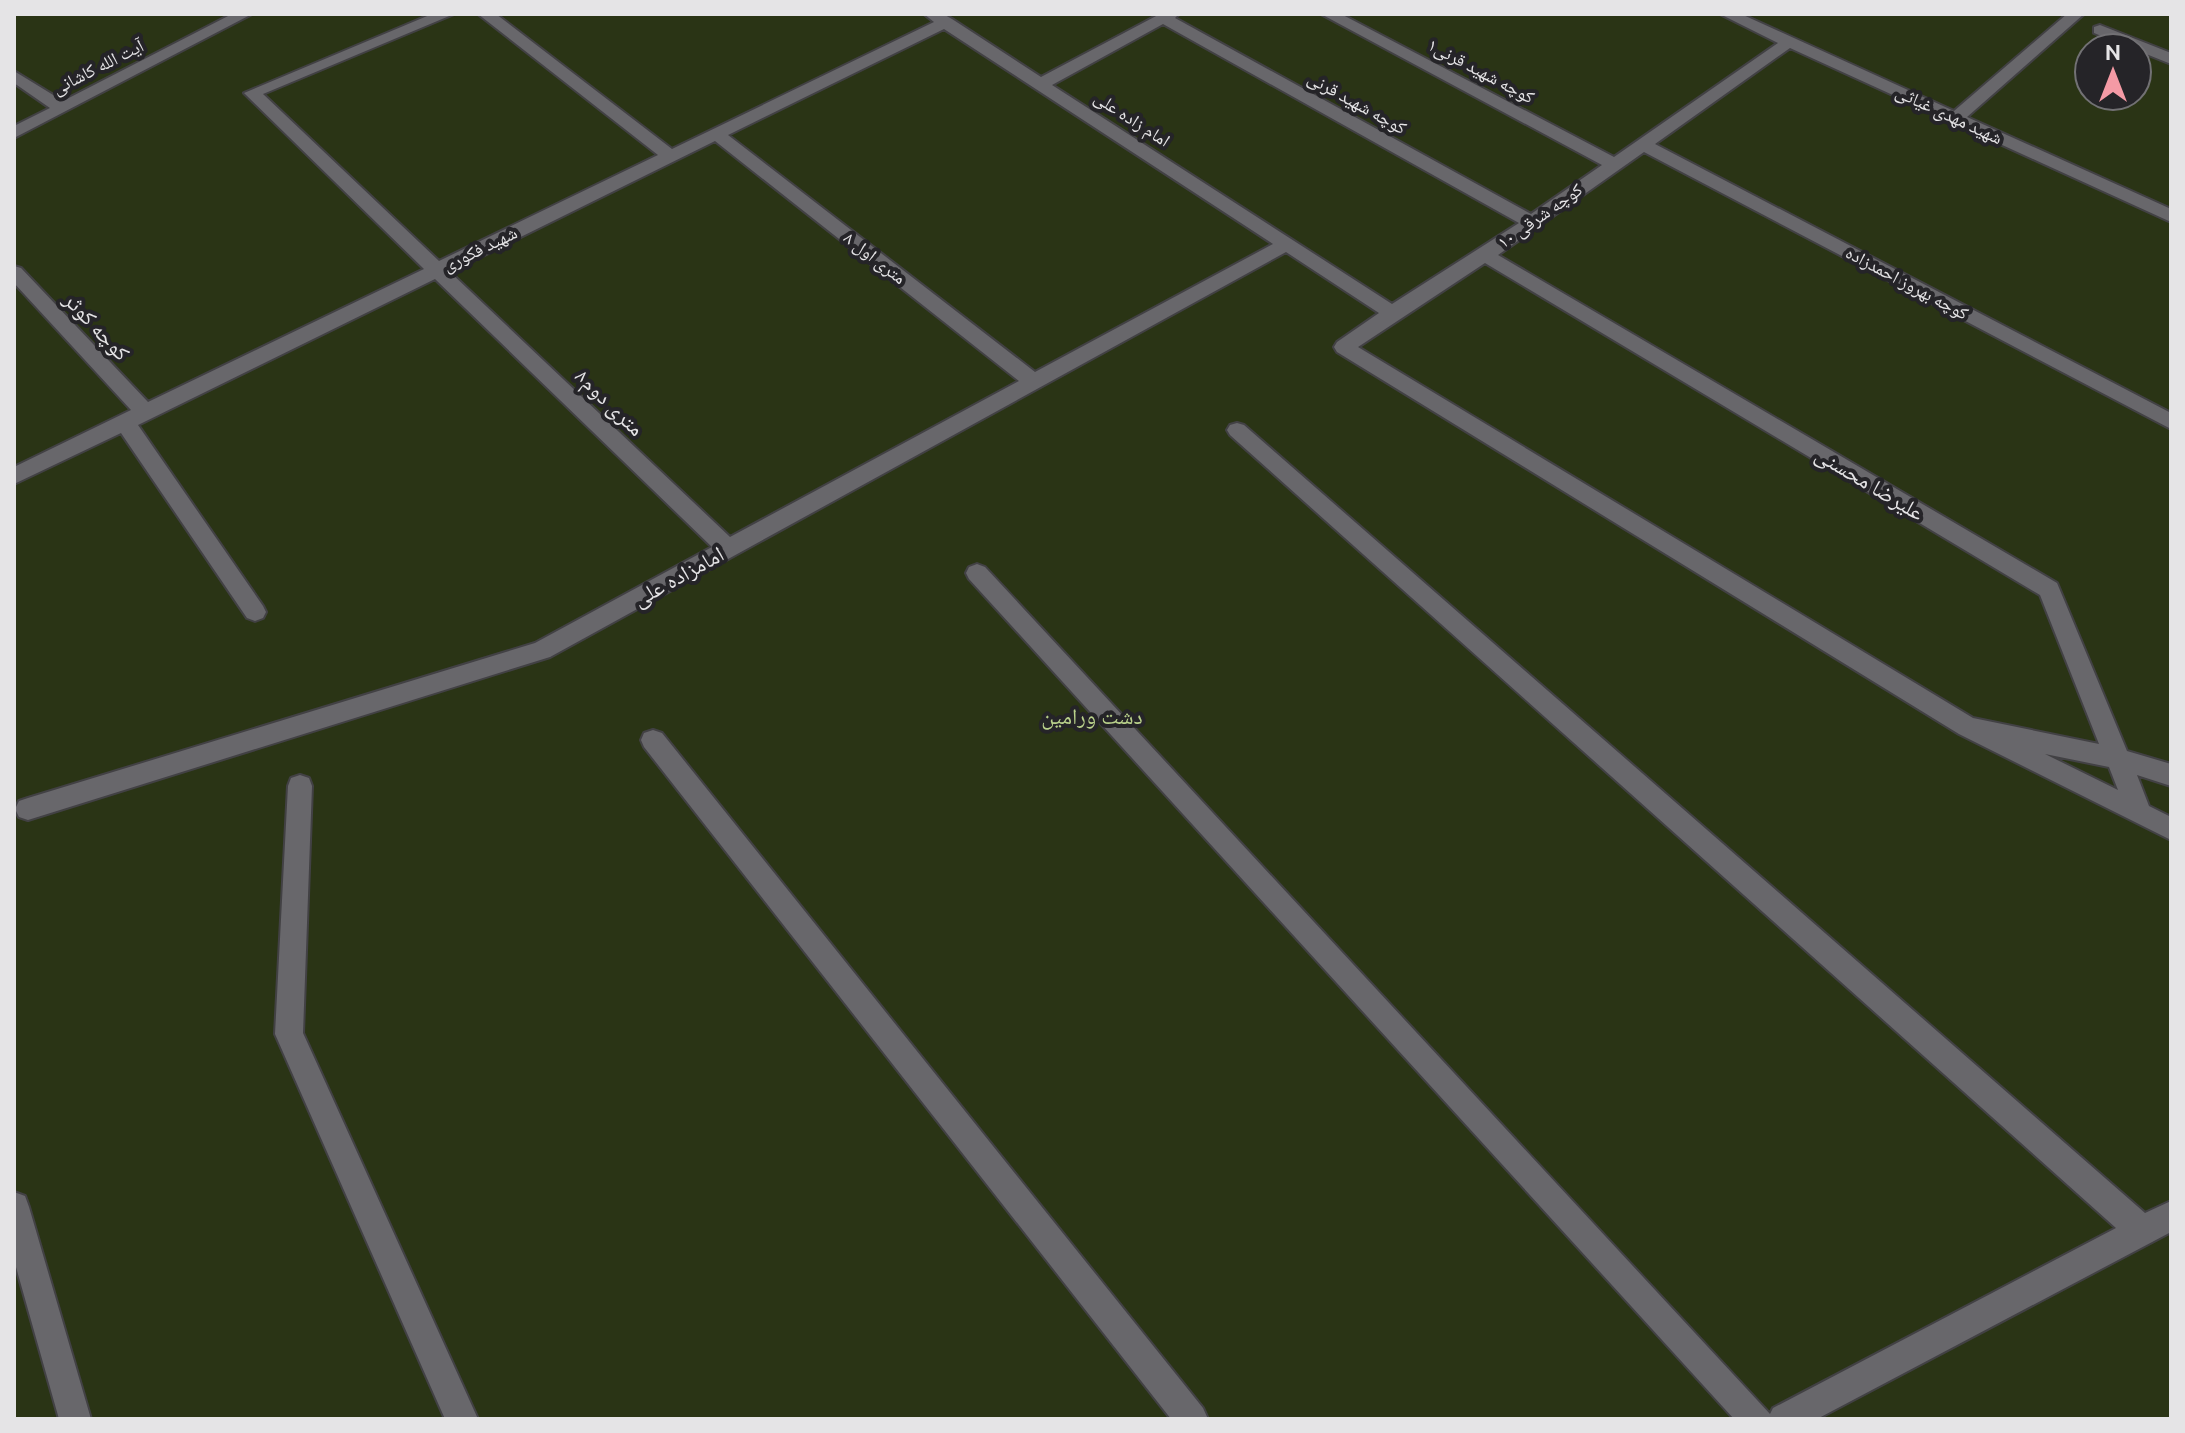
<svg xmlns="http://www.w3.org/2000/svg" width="2185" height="1433" font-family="Ubuntu,'Noto Naskh Arabic',sans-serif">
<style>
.green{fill:#2a3415;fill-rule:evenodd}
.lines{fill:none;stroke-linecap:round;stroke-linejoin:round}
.minor-casing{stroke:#424144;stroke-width:4}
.minor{fill:#68676b;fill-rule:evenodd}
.labels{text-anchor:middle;stroke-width:8;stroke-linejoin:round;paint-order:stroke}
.far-street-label{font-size:18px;fill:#e5e4e6;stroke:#252428}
.street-label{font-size:22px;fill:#e5e4e6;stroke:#252428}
.park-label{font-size:22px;fill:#b9d18b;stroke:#252428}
</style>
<rect width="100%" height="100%" fill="#252428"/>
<path class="green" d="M14,14h2157v1405h-2157zM2089,48h48v48h-48z"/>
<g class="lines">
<defs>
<path id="minor" d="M232,14h20l-238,124v-12l36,-18 -36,-25v-12l49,30z
M432,14h22l-191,80 176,167 219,-106 -180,-141h18l176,135 262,-127 -10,-8h19l9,5 89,58 117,-62 21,-1 -4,4 356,196 71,-49 -281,-151h20l273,143 164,-114 -58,-29h21l213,97 113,-97h17l-117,103 204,92v13l-381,-174 -135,96 516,269v16l-527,-277 -146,103 559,328 70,168 44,13v22l-34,-11 12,31 22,11v23l-212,-106 -622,-382 -3,-5 3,-5 42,-29 -93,-61 -736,405 -522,163 -9,-3 -4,-8 4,-8 9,-3 507,-155 177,-96 -277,-268 -297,146 125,181 3,6 -3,6 -8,3 -8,-3 -126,-185 -107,51v-17l117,-57 -117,-127v-17l7,2 127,134 276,-133 -180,-176zM1163,24l356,199 -127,81 -340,-219zM944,29l329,215 -238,128 -307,-237zM715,141l304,240 -289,156 -280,-265zM1485,263l555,332 59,149 -126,-26 -615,-371zM2045,754l64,13 9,23z
M2100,25l71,28v11l-77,-31v-6z
M1237,423l7,2 901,788 26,-12v31l-354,187h-83l-765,-840 -3,-6 3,-6 8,-3 8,3 785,847 3,-6 343,-180 -886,-793 -3,-5 3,-5z
M653,730l9,3 541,675 5,11h-37l-527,-672 -3,-7 3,-7z
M300,775l9,3 3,8 -9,247 175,386h-33l-170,-385 13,-248 3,-8z
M14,1192l11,4 4,11 62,212h-32l-45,-159z"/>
</defs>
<use href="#minor" class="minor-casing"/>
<use href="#minor" class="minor"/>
</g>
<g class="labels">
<g class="far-street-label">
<text transform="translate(98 67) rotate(-27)" y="6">آیت الله کاشانی</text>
<text transform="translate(1481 71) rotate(28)" y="6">کوچه شهید قرنی۱</text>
<text transform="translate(1357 103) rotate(29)" y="6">کوچه شهید قرنی</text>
<text transform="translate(1949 115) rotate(25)" y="6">شهید مهدی غیاثی</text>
<text transform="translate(1132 119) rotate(33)" y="6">امام زاده علی</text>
<text transform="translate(1540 216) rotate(-35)" y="6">کوچه شرقی ۱۰</text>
<text transform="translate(480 249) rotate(-26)" y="6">شهید فکوری</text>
<text transform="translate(875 258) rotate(38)" y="6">۸ متری اول</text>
<text transform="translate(1907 283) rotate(28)" y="6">کوچه بهروز احمدزاده</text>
</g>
<g class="street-label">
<text transform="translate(97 326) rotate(47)" y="8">کوچه کوثر</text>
<text transform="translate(610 402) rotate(44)" y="8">متری دوم۸</text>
<text transform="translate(1870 483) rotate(31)" y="8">علیرضا محسنی</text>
<text transform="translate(678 576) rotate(-29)" y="8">امامزاده علی</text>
</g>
<g class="park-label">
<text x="1092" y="724">دشت ورامین</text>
</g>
</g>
<rect width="2185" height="1433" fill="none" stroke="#e5e4e6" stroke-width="32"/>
<g transform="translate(2113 72)"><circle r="38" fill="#252428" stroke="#727174" stroke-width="2"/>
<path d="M0-6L14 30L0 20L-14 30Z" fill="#f49aa5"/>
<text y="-12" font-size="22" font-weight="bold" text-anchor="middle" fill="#e5e4e6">N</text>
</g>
</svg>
